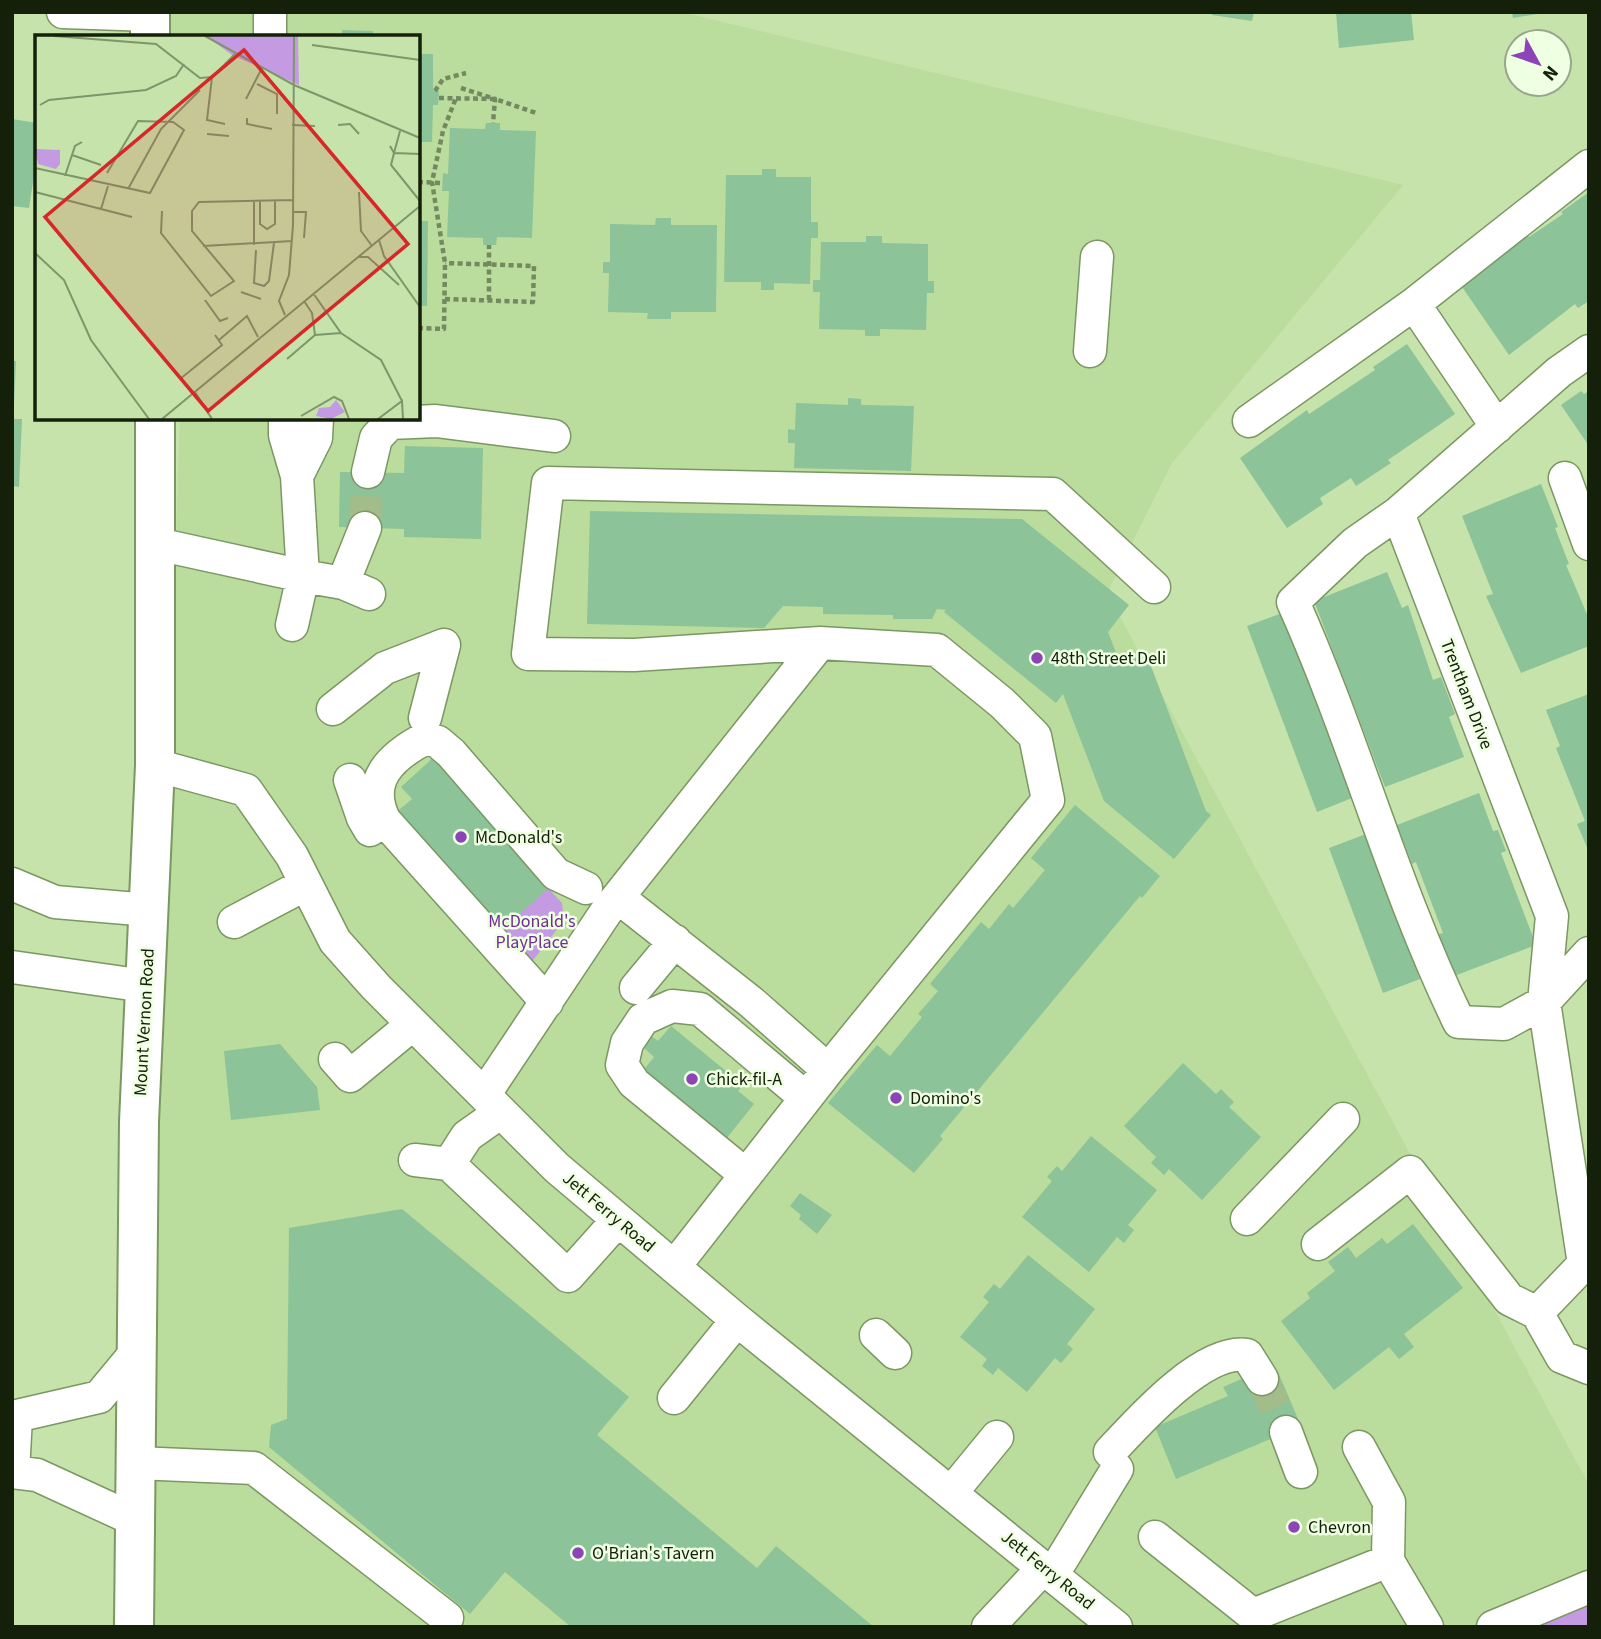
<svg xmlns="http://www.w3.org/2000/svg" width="1601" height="1639" font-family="'Source Sans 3',sans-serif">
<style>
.built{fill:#badc9c}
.green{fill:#c49ae2}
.building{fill:#8dc399}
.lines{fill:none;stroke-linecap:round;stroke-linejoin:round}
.minor-tunnel{stroke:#a2bc8a;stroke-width:32;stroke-dasharray:32 16;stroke-linecap:butt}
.minor-casing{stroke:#7b9762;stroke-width:35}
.major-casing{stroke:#7b9762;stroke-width:42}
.path{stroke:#738960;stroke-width:4.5;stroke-dasharray:5 3.5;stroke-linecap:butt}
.minor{stroke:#fff;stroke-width:32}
.major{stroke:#fff;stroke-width:38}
.poi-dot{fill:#8d44b7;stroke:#efffe2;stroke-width:2.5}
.labels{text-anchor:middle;stroke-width:5;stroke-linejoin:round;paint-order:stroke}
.poi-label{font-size:18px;fill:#15200a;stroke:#efffe2;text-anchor:start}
.street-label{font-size:18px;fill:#15200a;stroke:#efffe2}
.park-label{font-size:18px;fill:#702d96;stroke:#efffe2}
.inset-road{fill:none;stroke:#7f956a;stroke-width:2}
.view{fill:#d62828;fill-opacity:0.15;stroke:#d62828;stroke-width:3.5}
.inset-edge{fill:none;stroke:#15200a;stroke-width:3.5}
</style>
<rect width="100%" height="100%" fill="#c5e3aa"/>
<path class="built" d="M164,12h517l722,173 -231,278 -65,130 482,892v91l-103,51h-1374l16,-327 41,-547 11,-335h238v-381h-252z"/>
<path class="green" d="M548,888l14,15 2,17 -33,43 -29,-33z
M1589,1576v51h-103z"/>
<path class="building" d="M1212,12h42l-2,9 -40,-6z
M1336,12h75l3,28 -75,8z
M1512,12h25v2l-24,4z
M342,30l31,1v6h-31z
M418,54h15v37h6l-1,14h-5l-1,37h-14z
M12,119l25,4v33l-8,52 -17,-2z
M486,123h14v7l36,1 -4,107 -35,-1 -1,8h-13v-7l-36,-1 2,-46h-7l1,-18 5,1 2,-46 35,1z
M762,169h14v8h35v45h7v16h-7l-1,46 -36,-1v7h-13v-8h-37l2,-107h36z
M1589,192v109l-11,7 -3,-4 -66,51 -49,-71 67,-50 2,3 34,-23 -2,-2z
M656,218h15v7h46l-1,87h-45v7h-24l1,-6 -40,-1 1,-39h-6v-11h7v-38l45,1z
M418,221h10l-1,85h-9z
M866,236h16v7l46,1v37h6v12h-7l-1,37 -46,-1v7h-15v-6l-46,-1 1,-37h-7v-12h7l1,-38h45z
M1407,344l48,70 -67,46 3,3 -35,23 -5,-8 -31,20 3,6 -36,24 -47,-70 67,-48 2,4 66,-44 -2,-3z
M12,361h4l-2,43h-2z
M1581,391l3,3 5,-3v55l-28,-41z
M848,398l13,1v6l53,1 -3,65 -117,-3 1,-25h-7v-14l7,1 1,-27 52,2z
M12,419h10l-3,68 -7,-1z
M405,446l78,2 -2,91 -77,-2v-8l-65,-2 1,-55 64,1z
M1541,484l17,43 -3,1 14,36 -3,1 23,54v27l-68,27 -35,-77 7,-2 -31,-78z
M590,511l432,8 107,86 -21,27 12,31 26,-10 60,158 5,4 -37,44 -70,-58 -41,-107 -7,9 -112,-91 2,-2 -9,-1 -5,10h-39v-4l-70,-1v-7l-40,-1 -19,22 -177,-4z
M1387,572l15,36 6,-3 25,75 8,-3 14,37 -6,3 15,40 -79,30 -71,-186z
M1282,613l70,185 -35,14 -70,-186z
M1589,694v158l-12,-28 8,-3 -29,-73 4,-2 -14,-36z
M435,756l116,130 -52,47 -105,-119 18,-15 -11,-12z
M1479,793l14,38 5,-1 8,21 -5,2 35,92 -82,31 -15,-42 4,-1 -27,-71 -4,2 -15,-39z
M1075,805l85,71 -18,22 -2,-2 -200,240 3,3 -29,34 -86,-70 49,-58 13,11 32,-39 -4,-3 20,-23 -8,-7 51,-62 8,7 20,-25 4,4 32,-38 -14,-12z
M1366,834l54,145 -37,14 -54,-145z
M671,1026l72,59 -5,6 16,13 -28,35 -85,-66 13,-16 -12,-11 8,-11 8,6z
M280,1044l37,43 3,23 -89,10 -7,-69z
M1183,1063l33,31 5,-5 13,13 -5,5 32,30 -59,63 -33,-31 -5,6 -13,-12 5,-6 -32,-31z
M1091,1136l66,54 -29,35 6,5 -10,13 -7,-6 -28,35 -67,-55 30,-36 -5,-4 10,-11 5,5z
M800,1193l32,22 -15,19 -18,-15 2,-4 -11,-9z
M402,1209l227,188 -32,38 160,133 19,-22 98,81h-303l-66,-55 -35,42 -201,-167 2,-22 16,-6 2,-191z
M1413,1224l50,64 -59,46 10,13 -15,12 -10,-12 -55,43 -53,-69 29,-23 -3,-5 28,-22 -7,-9 20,-15 8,11 26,-20 5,6z
M1028,1255l67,54 -28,35 6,5 -12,14 -6,-5 -28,34 -29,-24 -5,7 -11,-9 5,-7 -27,-22 29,-35 -6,-5 11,-13 6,5z
M1278,1372l23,54 -125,53 -21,-52 73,-31 -5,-9 23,-10 3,7z"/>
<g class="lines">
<path class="minor-tunnel" d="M365,528l3,-56
M1262,1379l24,53"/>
<defs>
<path id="minor" d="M63,12l87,3
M270,37v-25
M1414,304l83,123
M1090,351l7,-94
M1589,351l-30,21 -161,141 -43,30 -62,59c62,138 100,284 166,420l45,2 40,-22 45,-49
M1249,421l165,-117 175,-138
M368,472l8,-34 14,-15 46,-2 118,15
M297,476l19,-38 1,-20
M1565,478l24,66
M1398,513l154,403 -8,86 40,262
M157,544l146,32 -6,-100 -12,-41v-17
M343,583l22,-55
M292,625l11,-49 40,7 26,11
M333,709l52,-41 59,-23
M425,718l19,-73
M155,765l91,25 46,66 43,85 41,46 181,181 180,152 379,307
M350,780l13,38 7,12
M12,884l43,18 94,8
M619,898l132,104 77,68
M234,922l72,-38
M12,967l133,19
M636,988l39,-47
M547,1002l-162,-181c-21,-40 6,-65 41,-83l12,4 13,11 105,121 30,14
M335,1059l15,17 63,-52
M484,1095l122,-183 214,-269
M415,1160l34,4 18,-28 34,-24
M449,1164l119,112 50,-56
M746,1175l-112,-92 -12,-18 5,-22 16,-24 29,-13 28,3 106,89
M1247,1219l96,-100
M1318,1244l92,-72 99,127 28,14 25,44 27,11
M674,1267l154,-197 220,-270 -13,-64 -33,-33 -65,-53 -117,-7 -186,12 -106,-1 20,-171 505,11 101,93
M1537,1313l47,-49 5,2
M876,1335l19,18
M674,1398l63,-78
M12,1417l87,-20 39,-47
M1286,1432l15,40
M1359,1447l30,55 -1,59 39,66
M1110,1452c28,-30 93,-104 137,-97l15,24
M136,1463l118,5 193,150
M12,1472l25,3 98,45
M13,1472l3,-55
M951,1493l46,-56
M1155,1537l98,78 135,-54
M1053,1574l64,-105
M988,1627l56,-60
M1493,1627l96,-40"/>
<path id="major" d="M150,12v25
M134,1627l5,-505 16,-357v-347"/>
</defs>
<use href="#minor" class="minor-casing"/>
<use href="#major" class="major-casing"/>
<path class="path" d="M461,88l34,11 -2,24
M435,91l8,-12 23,-6
M439,98l56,1 41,14
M418,182l25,1
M445,299l88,3 1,-36 -89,-3
M489,300v-55
M418,328l26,1 1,-66 -13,-81 11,-51 13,-33"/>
<use href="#minor" class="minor"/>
<use href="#major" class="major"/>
</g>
<g class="poi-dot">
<circle cx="1037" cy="658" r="7"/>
<circle cx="461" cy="837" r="7"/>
<circle cx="692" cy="1079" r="7"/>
<circle cx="896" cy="1098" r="7"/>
<circle cx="1294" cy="1527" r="7"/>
<circle cx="578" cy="1553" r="7"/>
</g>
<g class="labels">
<g class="poi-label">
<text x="1051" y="664">48th Street Deli</text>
<text x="475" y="843">McDonald's</text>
<text x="706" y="1085">Chick-fil-A</text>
<text x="910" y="1104">Domino's</text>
<text x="1308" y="1533">Chevron</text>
<text x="592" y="1559">O'Brian's Tavern</text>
</g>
<g class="street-label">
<text transform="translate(1467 694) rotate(69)" y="6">Trentham Drive</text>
<text transform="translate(144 1022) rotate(-87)" y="6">Mount Vernon Road</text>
<text transform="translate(609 1212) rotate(40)" y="6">Jett Ferry Road</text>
<text transform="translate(1048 1570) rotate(39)" y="6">Jett Ferry Road</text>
</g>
<g class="park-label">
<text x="532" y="927">McDonald's<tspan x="532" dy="21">PlayPlace</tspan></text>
</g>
</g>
<g transform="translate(35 35)">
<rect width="385" height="385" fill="#c5e3aa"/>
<path d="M171,1h92l1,49 -67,-30zM0,114l25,1v14l-4,5 -18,-5zM301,365l9,12 -14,7 -15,-3 3,-8 11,-1z" fill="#c49ae2"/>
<path class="inset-road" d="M19,1l102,8 44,34 12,-1 -5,43 18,4M170,1l89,49 126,53M277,10l108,15M177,42l23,-23M222,49l20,10v20M211,64l16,-31M5,70l9,-5 97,-10 30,-14 8,-12M212,83v6l25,5M257,90l23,1M303,90l12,-1 9,10M172,99l22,2M355,111l4,7 6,-22M385,119l-26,-1 -3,12 29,36M37,120l29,10M0,133l115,25 34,-63 -11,-8 -35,-1 -31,52M30,141l10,-30 7,-4M93,154l33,-60 39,-39M0,157l97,25M324,157l2,39 11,15M225,166v23l7,5 8,-5v-23M219,167v43M66,174l7,-23M127,176l-1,22 50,63 23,-15 -42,-50v-20l7,-9 95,-2M259,177h12l-2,26M344,205l5,16 36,51M168,211l89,-5M221,215l-2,33 10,3 5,-5 5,-38M0,218l29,27 27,60 58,79M323,222h10l31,28M206,257l20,7M278,258l28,40 40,27 21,41M170,265l15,21 8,-3M269,266l8,12 3,22M250,280l-6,-14 10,-26 4,-50 1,-189M184,305l28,-24 11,21M252,324l28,-24 26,-2M145,344l42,-34 -7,-10M160,357l17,27M266,381l33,-19 8,4 7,18M127,384l258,-213M343,384l24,-18 1,18"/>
<path class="view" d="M209,15l164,194 -200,167 -163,-194z"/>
<rect width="385" height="385" class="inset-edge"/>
</g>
<rect width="1601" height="1639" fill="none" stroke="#15200a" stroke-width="28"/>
<g transform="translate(1538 63) rotate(130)"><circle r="33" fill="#efffe2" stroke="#98a68c" stroke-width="2"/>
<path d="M0-5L12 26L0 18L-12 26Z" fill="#8d44b7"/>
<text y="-10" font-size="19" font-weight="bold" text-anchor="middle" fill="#15200a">N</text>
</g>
</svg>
